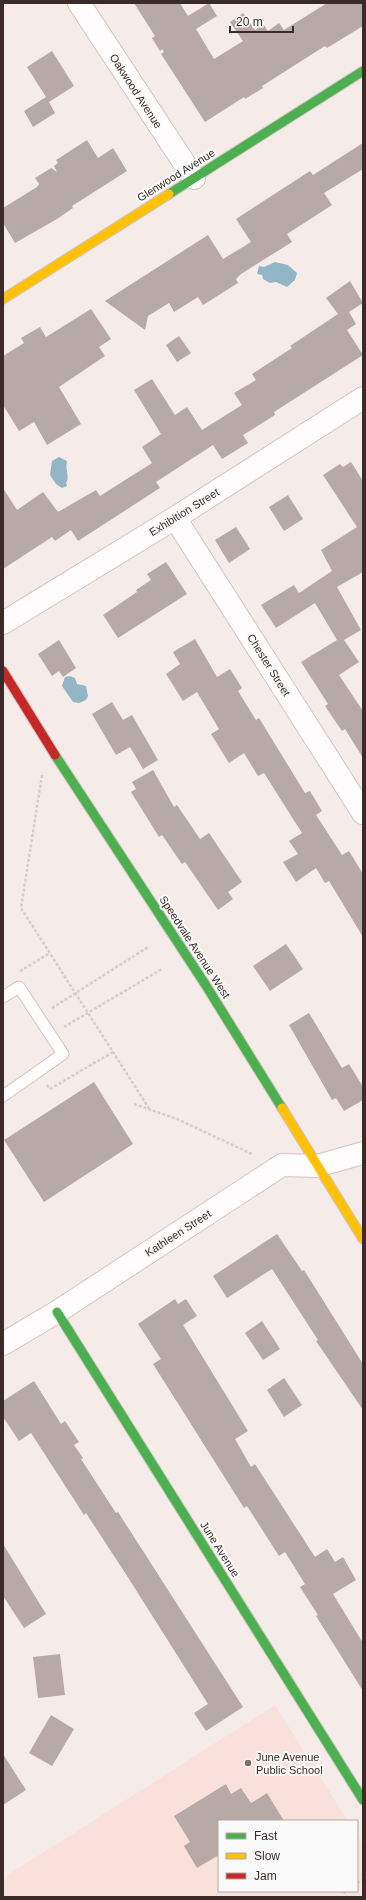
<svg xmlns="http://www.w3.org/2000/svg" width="366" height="1900" font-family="Helvetica,sans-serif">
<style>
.built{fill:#fae0db}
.water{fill:#92b6c5}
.building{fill:#b6a9a6}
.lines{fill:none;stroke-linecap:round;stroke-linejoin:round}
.lane-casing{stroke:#d0c4c1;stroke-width:13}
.street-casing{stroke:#d0c4c1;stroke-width:24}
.fast-casing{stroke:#d0c4c1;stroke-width:11}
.slow-casing{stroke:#d0c4c1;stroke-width:11}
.jam-casing{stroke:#d0c4c1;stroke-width:11}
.path{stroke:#d1cecd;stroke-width:2.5;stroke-dasharray:3 2;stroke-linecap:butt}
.lane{stroke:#fefcfc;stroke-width:11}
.street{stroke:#fefcfc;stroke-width:22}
.fast{stroke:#4caf50;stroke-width:9}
.slow{stroke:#ffc107;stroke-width:9}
.jam{stroke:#c62828;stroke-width:9}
.poi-dot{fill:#7c6f6c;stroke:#fafafa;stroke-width:1.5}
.labels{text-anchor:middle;stroke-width:4;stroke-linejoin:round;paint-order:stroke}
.street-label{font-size:11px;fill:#3b2b28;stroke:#fafafa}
.poi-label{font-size:11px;fill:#3b2b28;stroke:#fafafa;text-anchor:start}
</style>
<rect width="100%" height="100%" fill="#f5ecea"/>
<path class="built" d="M275,1705l73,116h-129v70h138v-56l6,10v52h-360v-19z"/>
<path class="water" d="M275,262l13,3 9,8 -2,7 -8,7 -11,-5 -6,1 -7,-4 -1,-4 -5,-1 2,-8 5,1z
M59,457l8,4c-2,9 3,16 -1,22l1,3 -5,2 -6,-4 -6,-9 2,-14z
M70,676l5,2 2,6 9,2 2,10 -2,4 -7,3 -6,-1 -11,-16 3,-9z"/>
<path class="building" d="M134,3h46l8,13 21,-13 8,13 -21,13 18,30 29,-18 -13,-19 13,-9 12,17 8,-6 5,7 11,-8 5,7 43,-27h36v23l-36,22 -2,-2 -63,40 1,2 -18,11 -1,-2 -39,25 -44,-68 3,-2 -2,-3 -2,2 -8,-13 3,-2z
M52,51l22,35 -25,16 6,11 -22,14 -9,-16 22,-14 -19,-30z
M87,140l11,18 15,-10 14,23 -55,35 1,2 -16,11 -42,24 -12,-20v-15l34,-21 2,-3 -4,-6 16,-10 6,4 -3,-6 4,-3 -2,-3z
M363,143v26l-39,24 8,12 -45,29 5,8 -51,32 -5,5 2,4 -35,22 -5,-8 -24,15 -5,-9 -21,13 -3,14 -40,-29 103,-66 15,24 28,-17 -15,-23 74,-48 3,4z
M350,281l13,22 -14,9 7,12 -9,6 16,25 -89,57 1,3 -32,20 5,8 -26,16 -9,-14 -57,37 4,6 -82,53 -7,-11 -16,11 -3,-4 -49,32v-81l14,22 26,-18 15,20 38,-22 4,6 52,-33 -10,-16 19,-13 -27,-44 18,-11 23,36 12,-8 15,23 40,-25 -8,-12 22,-13 -4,-6 40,-26 -2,-2 48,-32 -12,-16z
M91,309l20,30 -12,8 6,9 -46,31 22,37 -34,21 -13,-23 -15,9 -16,-26v-49l21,-13 -3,-5 19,-11 6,10z
M179,336l12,17 -14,9 -11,-17z
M351,462l12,19v91l-26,15 24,43 -17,10 15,22 -20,13 24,36v47l-18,-29 -3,2 -17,-25 3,-2 -27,-42 36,-22 -22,-37 -39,25 -15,-23 33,-20 5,8 33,-22 -11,-21 36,-23 -34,-52 17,-11 3,3z
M288,495l15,24 -19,12 -15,-24z
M236,527l14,22 -21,14 -14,-23z
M166,562l21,32 -69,44 -15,-23 34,-23 -1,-2 15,-10 -4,-6z
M195,639l22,38 13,-8 12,19 -4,3 18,29 3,-2 46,75 5,-2 12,20 -6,4 26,40 7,-4 14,23v63l-34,-56 -4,2 -9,-15 -20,14 -13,-20 15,-8 -9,-13 13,-8 -38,-60 -6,3 -14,-23 -15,10 -18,-29 8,-5 -22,-37 -14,9 -17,-27 14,-10 -7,-12z
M59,640l17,28 -13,9 -4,-6 -7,5 -14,-22z
M112,702l11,18 9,-5 26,45 -15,9 -13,-22 -14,8 -24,-41z
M153,770l21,37 3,-2 23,34 9,-6 33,49 -14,10 5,7 -15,11 -33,-48 -3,2 -20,-29 -3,2 -28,-45 5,-3 -4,-7z
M286,944l17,25 -33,22 -17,-25z
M309,1013l33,55 7,-4 14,23v13l-19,11 -8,-13 -4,2 -43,-75z
M94,1082l39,62 -89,58 -40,-62z
M277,1234l25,37 2,-1 59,94v46l-47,-69 2,-1 -46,-71 -45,29 -14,-22z
M175,1299l3,5 8,-5 11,17 -14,9 65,106 -13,8 16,28 4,-3 60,93 12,-8 8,13 8,-5 13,23 -23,14 30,49v48l-47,-75 2,-1 -18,-28 5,-3 -20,-32 -6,4 -32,-50 -3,2 -91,-144 8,-5 -23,-35z
M262,1321l18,28 -17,11 -18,-27z
M284,1378l18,27 -18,12 -17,-27z
M34,1381l27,43 4,-3 14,21 -5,3 9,13 -2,1 35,54 2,-1 125,195 -37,24 -12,-18 14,-9 -79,-125 -43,-66 -2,2 -53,-82 -12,8 -16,-24v-16z
M3,1544l43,70 -22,14 -21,-32z
M60,1654l5,41 -27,3 -5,-41z
M51,1715l23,14 -22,37 -23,-13z
M3,1754l23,36 -23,15z
M226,1784l5,10 10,-6 10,15 16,-10 17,28h-65v34l-22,13 -13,-22 6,-4 -16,-26z"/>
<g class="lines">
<defs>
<path id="lane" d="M3,997l16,-10 44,67 -60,42"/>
<path id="street" d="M79,3l115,175
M175,518l188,295
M3,623l172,-105 188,-120
M3,1344l54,-32 225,-147 35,1 46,-13"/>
<path id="fast" d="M169,194l194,-123
M55,755l150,229 77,124
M57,1312l306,488"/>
<path id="slow" d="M3,299l166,-105
M282,1108l81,131"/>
<path id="jam" d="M3,671l52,84"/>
</defs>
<use href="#lane" class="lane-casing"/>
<use href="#street" class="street-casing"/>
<use href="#fast" class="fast-casing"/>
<use href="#slow" class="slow-casing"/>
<use href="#jam" class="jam-casing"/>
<path class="path" d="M42,775l-21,133 129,202
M20,971l30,-18
M52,1008l96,-61
M64,1027l98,-58
M47,1085l3,4 63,-37
M134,1104l43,15 75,35
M357,1883l6,-4
M344,1891l2,6"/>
<use href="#lane" class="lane"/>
<use href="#street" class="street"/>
<use href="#fast" class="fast"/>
<use href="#slow" class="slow"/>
<use href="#jam" class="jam"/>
</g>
<circle class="poi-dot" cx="248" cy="1763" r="4"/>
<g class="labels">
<g class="street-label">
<text transform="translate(136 91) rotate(57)" y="4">Oakwood Avenue</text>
<text transform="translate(176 175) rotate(-32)" y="4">Glenwood Avenue</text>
<text transform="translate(184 512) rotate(-32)" y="4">Exhibition Street</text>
<text transform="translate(269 665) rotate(58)" y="4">Chester Street</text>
<text transform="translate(195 947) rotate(57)" y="4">Speedvale Avenue West</text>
<text transform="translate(178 1233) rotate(-33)" y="4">Kathleen Street</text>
<text transform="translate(220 1549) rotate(58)" y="4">June Avenue</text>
</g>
<g class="poi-label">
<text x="256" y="1761">June Avenue<tspan x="256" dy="13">Public School</tspan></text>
</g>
</g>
<rect width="366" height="1900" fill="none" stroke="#3b2b28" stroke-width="8"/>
<rect x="218" y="1820" width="140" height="72" fill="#fafafa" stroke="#aea7a6"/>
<rect x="226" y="1833" width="20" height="6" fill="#4caf50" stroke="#aea7a6"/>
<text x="254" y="1840" font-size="12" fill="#3b2b28">Fast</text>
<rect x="226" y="1853" width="20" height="6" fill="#ffc107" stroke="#aea7a6"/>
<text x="254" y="1860" font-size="12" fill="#3b2b28">Slow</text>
<rect x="226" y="1873" width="20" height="6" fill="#c62828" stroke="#aea7a6"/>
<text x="254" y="1880" font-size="12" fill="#3b2b28">Jam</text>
<path d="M230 26v6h63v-6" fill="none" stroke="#3b2b28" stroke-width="2"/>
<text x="236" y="26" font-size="12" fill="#3b2b28" stroke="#fafafa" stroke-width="3" paint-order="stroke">20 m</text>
</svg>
